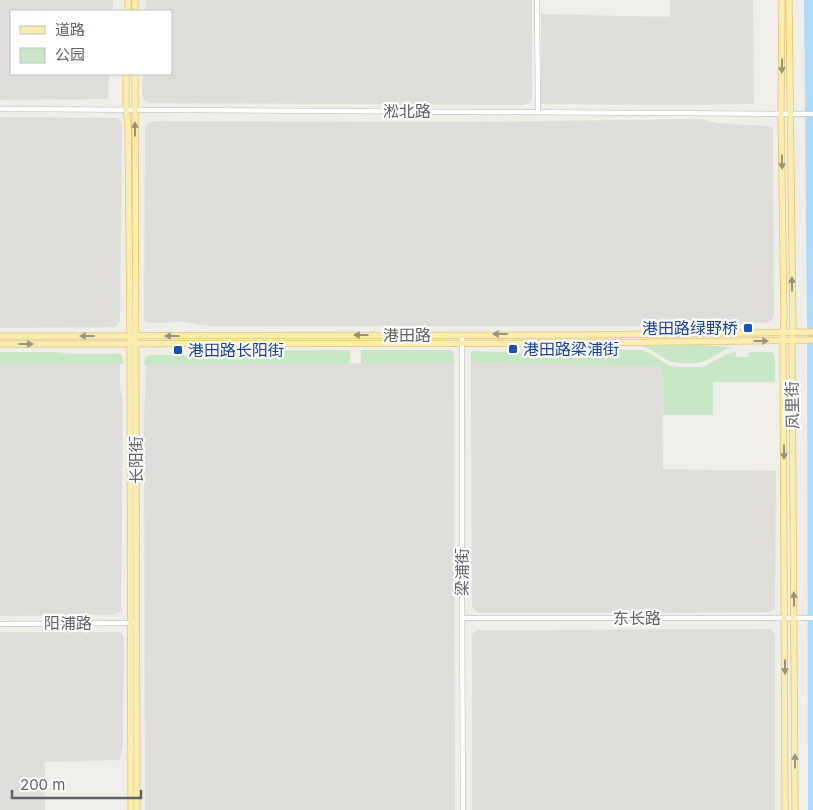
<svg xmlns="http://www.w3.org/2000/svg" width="813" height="810" font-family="Inter,'Noto Sans SC',sans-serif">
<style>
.industrial{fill:#dfddda}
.green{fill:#c7e6c6}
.water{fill:#aedbfa}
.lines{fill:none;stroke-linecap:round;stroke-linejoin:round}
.minor-casing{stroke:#b5b8bb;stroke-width:5.5}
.major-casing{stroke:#eac267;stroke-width:7}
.minor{stroke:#fff;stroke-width:4.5}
.major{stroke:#faedb2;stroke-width:5.5}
.oneway{fill:#959381}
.transit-dot{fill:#1a4fb4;stroke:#fff;stroke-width:2}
.labels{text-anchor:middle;stroke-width:4.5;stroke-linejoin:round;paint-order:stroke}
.street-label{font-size:16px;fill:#5f6367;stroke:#fff}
.transit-label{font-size:16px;fill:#164399;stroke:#fff;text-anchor:start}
</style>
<rect width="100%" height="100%" fill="#f0eee8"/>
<path class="industrial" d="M0,0h113v11h-102v63h98l-1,25 -108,1z
M146,0h386v97l-2,6 -6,2 -374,-2 -5,-2 -3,-6 1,-21h28v-63h-26z
M670,0h83l1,104 -84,1 -129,-1v-90l129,3z
M0,117l116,1 5,4 1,2 -2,195 -1,3 -3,5 -116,1z
M700,119l17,4 52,3 4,2 1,189 -4,5 -32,2 -18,2h-510l-26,-4 -35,1 -3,-1 -2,-2 1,-192 4,-6 5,-1 317,1z
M454,363l1,447h-310l-1,-394 1,-17 1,-35z
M471,363l191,4 1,102 113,2 -1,138 -6,3 -122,1h-167l-5,-2 -3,-5z
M120,364v23l3,15 -2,208 -1,2 -6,3 -114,1v-251z
M769,629l4,2 2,4v175h-303v-172l1,-4 4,-4z
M0,632h119l2,1 3,4 -1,106 -3,17 -75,2v48h-45z"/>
<path class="green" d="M698,345l35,2c-11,2 -18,10 -28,14 -6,3 -25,3 -32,1 -10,-2 -19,-13 -31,-16z
M350,350v14l-206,1 1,-8 4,-2h37l22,-4z
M361,350h89l3,1 1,3v9l-93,1z
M541,350h101l7,3 19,12 7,2h28l24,-13 9,-2v5h13v-5h23l3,4v26h-62v33h-50l-1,-48 -191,-4v-11l3,-1 48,2z
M0,352h53l19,2h45l5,1 1,9 -123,1z"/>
<path class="water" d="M804,0h9v810h-5l-1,-486z"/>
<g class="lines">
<defs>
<path id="minor" d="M537,0l1,111
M0,109l813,5
M462,335v255l1,220
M462,618h351
M0,624l133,-1"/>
<path id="major" d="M135,0v11
M782,0l-1,113 3,205 -1,23 2,469
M789,0l4,333 -1,15 3,462
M128,11v-11
M126,74v36l2,14 2,212 1,474
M135,74l2,736
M0,336l584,-1 229,-3
M0,344l584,-1 229,-3"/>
</defs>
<use href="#minor" class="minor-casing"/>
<use href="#major" class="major-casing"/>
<use href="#minor" class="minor"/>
<use href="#major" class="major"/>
</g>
<defs><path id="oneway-solid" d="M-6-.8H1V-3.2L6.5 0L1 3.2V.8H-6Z" transform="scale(1.25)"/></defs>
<g class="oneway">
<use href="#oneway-solid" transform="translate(782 66) rotate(91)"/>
<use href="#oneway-solid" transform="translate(135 129) rotate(-90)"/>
<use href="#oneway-solid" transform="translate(782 162) rotate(89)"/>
<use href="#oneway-solid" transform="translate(792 284) rotate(-91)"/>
<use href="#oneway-solid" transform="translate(500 334) rotate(180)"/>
<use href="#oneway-solid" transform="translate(361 335) rotate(180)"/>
<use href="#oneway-solid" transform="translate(87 336) rotate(180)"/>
<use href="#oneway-solid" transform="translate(172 336) rotate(180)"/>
<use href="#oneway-solid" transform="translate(761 341)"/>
<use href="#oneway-solid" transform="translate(26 344)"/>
<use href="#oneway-solid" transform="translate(784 452) rotate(90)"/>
<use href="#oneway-solid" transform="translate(794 599) rotate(-91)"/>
<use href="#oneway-solid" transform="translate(785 667) rotate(90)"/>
<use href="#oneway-solid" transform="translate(795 761) rotate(-90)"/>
</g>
<g class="transit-dot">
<rect x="743" y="323" width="10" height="10" rx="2.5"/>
<rect x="508" y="344" width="10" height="10" rx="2.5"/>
<rect x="173" y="345" width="10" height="10" rx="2.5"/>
</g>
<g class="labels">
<g class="street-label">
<text x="407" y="117">淞北路</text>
<text x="407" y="341">港田路</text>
<text transform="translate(792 405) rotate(-91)" y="6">凤里街</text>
<text transform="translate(136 460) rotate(-90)" y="6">长阳街</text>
<text transform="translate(462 572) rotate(-90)" y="6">梁浦街</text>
<text x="637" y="624">东长路</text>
<text x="68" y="629">阳浦路</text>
</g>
<g class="transit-label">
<text x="738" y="334" text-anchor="end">港田路绿野桥</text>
<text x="523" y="355">港田路梁浦街</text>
<text x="188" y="356">港田路长阳街</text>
</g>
</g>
<rect x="10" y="10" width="162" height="65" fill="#ffffff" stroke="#bfc1c2"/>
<rect x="20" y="26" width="25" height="8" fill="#faedb2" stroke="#bfc1c2"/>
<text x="55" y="35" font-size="15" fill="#5f6367">道路</text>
<rect x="20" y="48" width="25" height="15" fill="#c7e6c6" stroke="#bfc1c2"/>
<text x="55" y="60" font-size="15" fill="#5f6367">公园</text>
<path d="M12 790v8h129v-8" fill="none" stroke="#5f6367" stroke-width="2.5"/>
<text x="20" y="790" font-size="15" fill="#5f6367" stroke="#ffffff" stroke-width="4" paint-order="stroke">200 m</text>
</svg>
